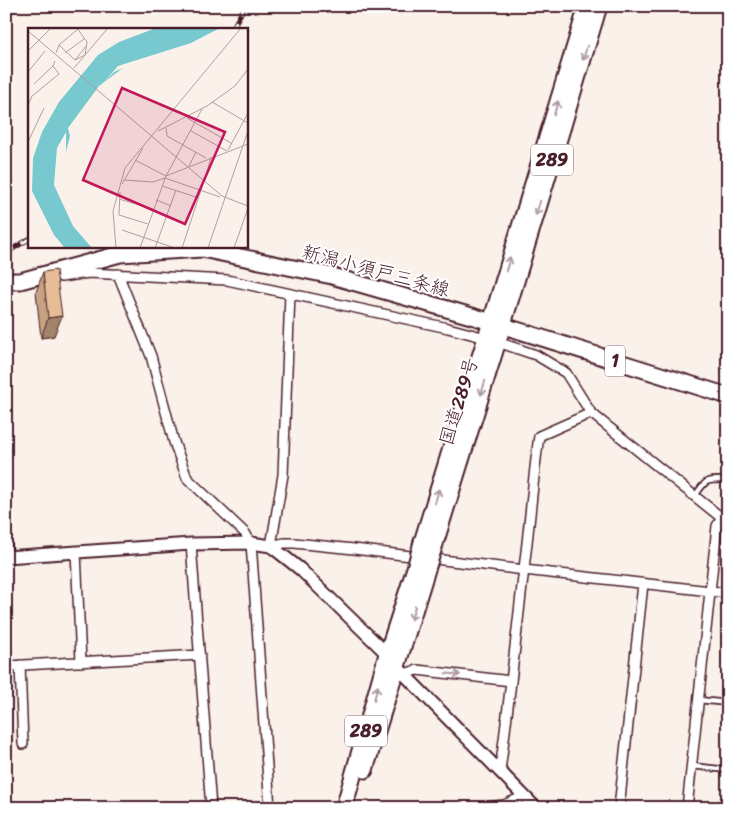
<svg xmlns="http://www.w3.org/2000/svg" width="734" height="814" font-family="Sriracha,'Klee One',sans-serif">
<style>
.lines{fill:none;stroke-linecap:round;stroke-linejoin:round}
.service-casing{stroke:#4a1f2b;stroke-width:8}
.minor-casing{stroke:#4a1f2b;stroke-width:12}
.tertiary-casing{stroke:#4a1f2b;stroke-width:15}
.primary-casing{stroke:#4a1f2b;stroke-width:19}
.trunk-casing{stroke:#4a1f2b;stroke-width:19}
.service{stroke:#fff;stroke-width:4.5}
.minor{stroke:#fff;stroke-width:9}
.tertiary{stroke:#fff;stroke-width:11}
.primary{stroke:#fff;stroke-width:15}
.trunk{stroke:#fff;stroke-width:15}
.rail-casing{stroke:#4a1f2b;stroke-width:5}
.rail{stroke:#fff;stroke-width:3;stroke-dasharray:9;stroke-linecap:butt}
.trunk-bridge-casing{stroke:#4a1f2b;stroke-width:19;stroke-linecap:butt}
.trunk-bridge{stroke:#fff;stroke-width:15}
.wall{fill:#c6a381;stroke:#4a1f2b}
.shaded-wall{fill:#a18469;stroke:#4a1f2b}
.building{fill:#e6bd96;stroke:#4a1f2b}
.oneway{stroke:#ae9aa0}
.labels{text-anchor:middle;stroke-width:4;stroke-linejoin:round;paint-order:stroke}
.shield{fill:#fff;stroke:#80626b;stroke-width:1}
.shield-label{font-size:18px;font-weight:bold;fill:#4a1f2b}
.street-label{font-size:19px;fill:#4a1f2b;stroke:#fff}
.inset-road{fill:none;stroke:#b49e9e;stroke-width:1}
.view{fill:#c2185b;fill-opacity:0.15;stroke:#c2185b;stroke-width:2.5}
.inset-edge{fill:none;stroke:#4a1f2b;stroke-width:2.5}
</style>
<rect width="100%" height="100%" fill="#faf2ea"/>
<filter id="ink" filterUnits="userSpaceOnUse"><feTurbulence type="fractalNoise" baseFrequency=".02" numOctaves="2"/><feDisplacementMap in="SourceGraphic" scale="10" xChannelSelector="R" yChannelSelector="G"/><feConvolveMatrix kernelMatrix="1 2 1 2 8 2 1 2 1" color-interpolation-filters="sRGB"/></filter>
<g filter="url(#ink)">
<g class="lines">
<defs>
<path id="service" d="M695,496c12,-18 11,-16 33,-16
M699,700l29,3
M692,766l36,4"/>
<path id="minor" d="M118,274l33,82 23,86 13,36 58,55 6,10 19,265
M61,277l28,-4 138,7 221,48 38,10 50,17 30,18 25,40 137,110
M290,294l-7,181 -12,71 13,-3h10l60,6 170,21 204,23
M6,542l2,15
M191,544l20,264
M76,552l5,110
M20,665l3,79
M6,666l194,-11
M404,674l13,-4 94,11
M500,771c10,-76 18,-152 27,-228 4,-36 7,-72 12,-107l52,-23
M478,808l26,-3 21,-9
M619,808l24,-224
M687,808l30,-282 5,-8"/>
<path id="tertiary" d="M6,557l185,-13 60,-1 20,3 29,23 83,81 21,24 132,134"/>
<path id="primary" d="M6,281h14l100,-27 82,-5 130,27 143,41 253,79"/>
<path id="trunk" d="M422,542l39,-126 30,-94 96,-316
M435,544l63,-203 101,-335
M365,770l63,-204
M344,808l43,-154 29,-89"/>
</defs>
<use href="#service" class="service-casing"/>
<use href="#minor" class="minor-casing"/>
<use href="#tertiary" class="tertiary-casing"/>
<use href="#primary" class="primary-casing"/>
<use href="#trunk" class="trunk-casing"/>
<use href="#service" class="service"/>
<use href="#minor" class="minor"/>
<use href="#tertiary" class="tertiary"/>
<use href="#primary" class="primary"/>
<use href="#trunk" class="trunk"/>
<defs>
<path id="rail" d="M232,29l13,-23
M6,253l23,-14"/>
</defs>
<use href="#rail" class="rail-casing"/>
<use href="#rail" class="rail"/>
<defs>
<path id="trunk-bridge" d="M416,565l6,-23
M428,566l7,-22"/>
</defs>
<use href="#trunk-bridge" class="trunk-bridge-casing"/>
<use href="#trunk-bridge" class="trunk-bridge"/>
</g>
<path class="wall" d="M43,272l11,64 -13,2 -5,-46z"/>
<path class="shaded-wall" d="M62,316l-8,20 -13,2 7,-20z"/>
<path class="building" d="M56,270l6,46 -14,2 -5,-46z"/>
<defs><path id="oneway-shaft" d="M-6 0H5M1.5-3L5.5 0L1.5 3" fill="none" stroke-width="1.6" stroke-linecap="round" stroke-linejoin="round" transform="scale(1.25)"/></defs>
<g class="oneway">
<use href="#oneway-shaft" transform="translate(585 53) rotate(107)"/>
<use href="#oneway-shaft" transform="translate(556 108) rotate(-73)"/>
<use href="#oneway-shaft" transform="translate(538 208) rotate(107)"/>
<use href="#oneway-shaft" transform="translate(508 264) rotate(-73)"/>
<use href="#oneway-shaft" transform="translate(483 388) rotate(107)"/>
<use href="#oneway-shaft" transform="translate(437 496) rotate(-73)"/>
<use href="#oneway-shaft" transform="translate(413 613) rotate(107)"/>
<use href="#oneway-shaft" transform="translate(453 674) rotate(6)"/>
<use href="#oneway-shaft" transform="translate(376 693) rotate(-74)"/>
</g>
</g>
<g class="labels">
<g class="shield">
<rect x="531" y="144.5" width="42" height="31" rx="4"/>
<rect x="605" y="345.5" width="20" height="31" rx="4"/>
<rect x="345" y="715.5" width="42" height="31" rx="4"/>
</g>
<g class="shield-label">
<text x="552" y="166">289</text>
<text x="615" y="367">1</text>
<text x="366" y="737">289</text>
</g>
<g class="street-label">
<text transform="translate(376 270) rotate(15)" y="7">新潟小須戸三条線</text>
<text transform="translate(458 401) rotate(-73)" y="7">国道289号</text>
</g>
</g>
<g transform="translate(28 28)">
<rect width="220" height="220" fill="#faf2ea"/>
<path d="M128,0h64l-29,15 -73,23 -15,17 11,-11 9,-4 -24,18 -31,42 2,8 -4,16v-20l-9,16 -3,37 19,41 19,22h-27l-11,-13 -22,-44 1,-33 9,-26 17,-30 39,-47 21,-13z" fill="#77c8cf"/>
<path class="inset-road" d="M0,3l194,165 26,10M31,17l16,15 10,-5 2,-13 -10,-14M0,23l23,-23M28,25l3,-8 19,-16M37,25l19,-14M47,32l12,-15M46,40l34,-40M0,44l17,-21M6,56l19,-18M184,74l36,21M0,77l4,-9 27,-22 -6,-8 2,-5M159,90l44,25M138,100l1,8 39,22M130,103l49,-25 28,-20 13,-17M163,103l36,20M0,114l16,-34M200,122l20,-37M107,132l31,16 36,-67M161,138l7,-14M177,151l6,-22M96,152l29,2 12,-4 55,19M94,156l21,-36M134,158l37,12M92,164l-1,23 29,9M197,170l23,-67M91,171l34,10M128,172l15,6M94,202l53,18M88,220l-3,-37 12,-43 116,-140M112,220l26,-72 82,-32M127,220l21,-58M154,220l22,-67M180,220l17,-50M206,220l14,-40"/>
<path class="view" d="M94,60l103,44 -40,92 -102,-44z"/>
<rect width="220" height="220" class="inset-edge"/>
</g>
<rect width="734" height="814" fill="none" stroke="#fff" stroke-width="25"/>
<rect x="12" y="12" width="709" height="789" fill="none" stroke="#4a1f2b" stroke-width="2" filter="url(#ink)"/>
</svg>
